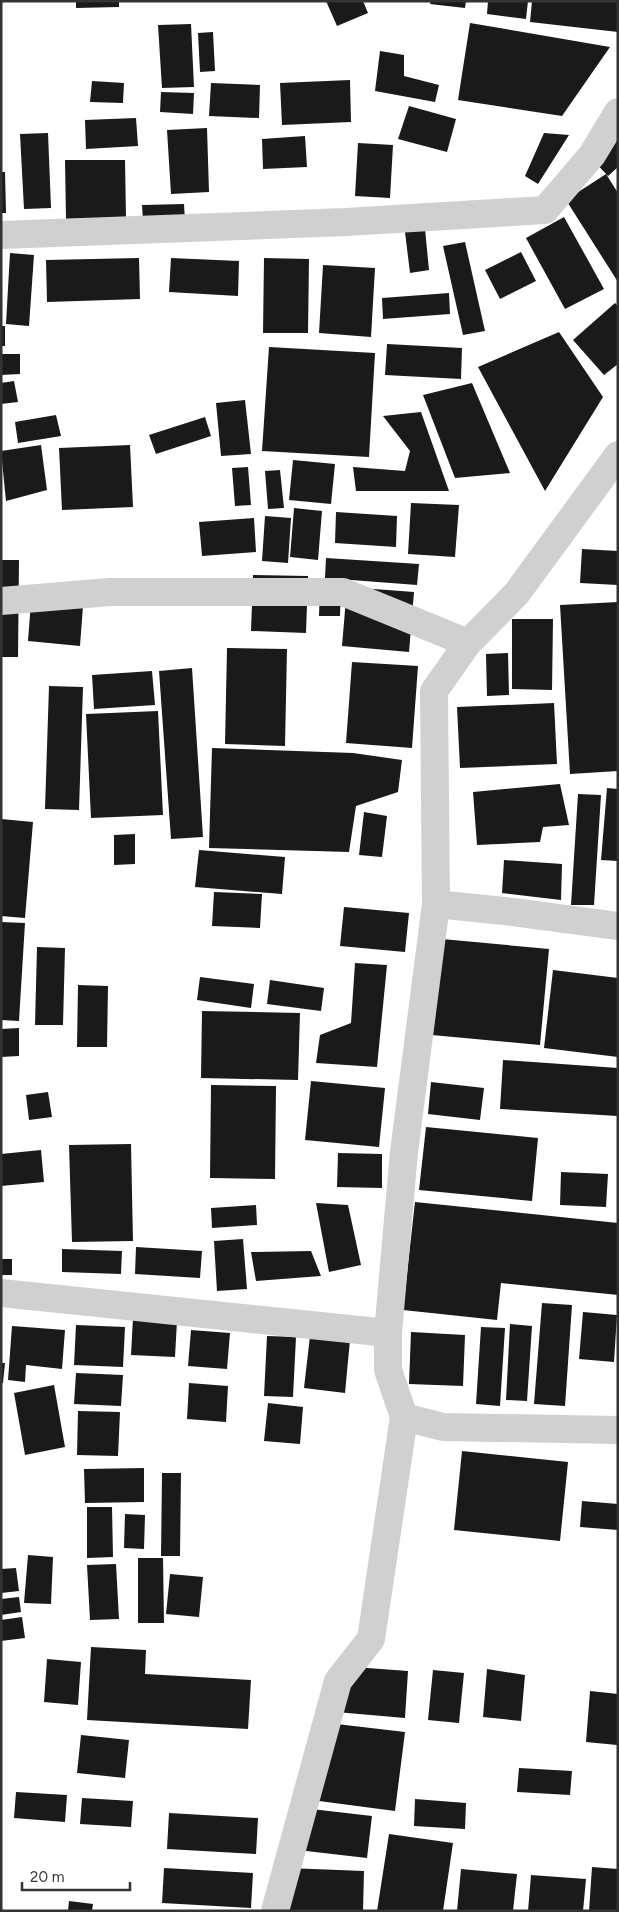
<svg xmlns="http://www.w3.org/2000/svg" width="619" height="1912" font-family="Figtree,sans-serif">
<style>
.building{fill:#1a1a1a}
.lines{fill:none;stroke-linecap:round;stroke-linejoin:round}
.street{stroke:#d0d0d0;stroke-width:28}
</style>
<rect width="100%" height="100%" fill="#fff"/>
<path class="building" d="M76,1h43v6l-43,1z
M326,1h37l5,12 -31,13z
M431,1h35l-1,7 -35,-4z
M488,1h40l-2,18 -39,-5z
M532,1h86v31l-88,-10z
M470,23l140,24 -48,69 -104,-16z
M191,24l3,63 -32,1 -4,-63z
M213,32l2,39 -15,1 -2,-39z
M380,51l24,4v21l35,9 -4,17 -60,-11z
M350,80l1,42 -69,3 -2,-42z
M92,81l32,2 -1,20 -33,-1z
M211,83l49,2 -1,33 -50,-2z
M161,92l33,1 -1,21 -33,-2z
M409,106l47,13 -9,33 -49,-13z
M136,118l2,28 -52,3 -1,-29z
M207,128l2,64 -38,2 -4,-64z
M48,133l3,75 -27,1 -4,-75z
M544,133l25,2 -31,49 -13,-8z
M305,136l2,31 -44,2 -1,-30z
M618,138v29l-10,9 -17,-18z
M358,143l35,2 -3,53 -35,-2z
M65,160h60l1,58 -60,1z
M1,172h4l1,41h-5z
M606,174l12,19v89l-52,-82z
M184,204l1,17 -42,1 -1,-17z
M564,217l40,72 -39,20 -39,-71z
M425,229l4,41 -19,3 -5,-41z
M465,242l20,89 -22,4 -20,-89z
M521,252l15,29 -36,18 -15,-29z
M10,253l24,2 -5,71 -23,-2z
M139,258l1,41 -93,3 -1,-42z
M171,258l68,3 -1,35 -69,-4z
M264,258l45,1 -1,74h-45z
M323,265l52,3 -4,69 -52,-4z
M449,293l1,21 -67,5 -1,-21z
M615,303l3,3v58l-14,11 -31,-35z
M1,326h4v20h-4z
M559,332l44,65 -58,94 -67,-124z
M387,344l75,4 -1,31 -76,-4z
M269,347l106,6 -6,104 -107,-6z
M1,354h19v20l-19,1z
M14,381l4,21 -17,2v-21z
M472,383l38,90 -55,5 -32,-83z
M245,400l6,54 -30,2 -5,-53z
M421,412l28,79h-93l-3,-24 52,4 5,-20 -27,-35z
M56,415l5,21 -43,7 -3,-21z
M205,417l6,19 -55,18 -7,-19z
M41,445l6,45 -41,11 -5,-50z
M130,445l3,62 -71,3 -3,-62z
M293,460l42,4 -4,40 -42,-4z
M248,467l3,38 -16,1 -3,-38z
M280,470l4,38 -16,1 -3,-38z
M411,503l48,2 -4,52 -47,-3z
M294,508l28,3 -4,49 -28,-3z
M336,512l61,4 -1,31 -61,-4z
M265,516l26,2 -3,45 -26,-2z
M254,518l2,34 -54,4 -3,-34z
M582,549l36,2v34l-38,-2z
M326,558l93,6 -2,21 -92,-7z
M1,560h18l-1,97h-17z
M253,575l55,1 -2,57 -55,-2z
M320,586h21l-1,30h-21z
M347,587l67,5 -5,60 -67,-6z
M31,601l52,5 -3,40 -52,-5z
M618,602v169l-48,3 -10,-169z
M512,619h41l-1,71 -40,-1z
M227,648l60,1 -2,97 -60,-2z
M508,653l1,42 -22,1 -1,-42z
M352,662l66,4 -6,82 -66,-5z
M192,668l11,169 -32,2 -12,-168z
M152,671l3,34 -61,4 -2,-34z
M49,686l34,1 -4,123 -34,-1z
M554,703l3,61 -97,4 -3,-61z
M158,711l5,104 -72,3 -5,-104z
M212,748l141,5 49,7 -4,32 -42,14 -7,46 -140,-4z
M560,784l9,41 -26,2 -3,15 -63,3 -4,-53z
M607,788l11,1v72l-17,-1z
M578,794l23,1 -7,110h-23z
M364,812l23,4 -5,41 -23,-2z
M1,819l32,3 -8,96 -24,-2z
M135,834v30l-21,1v-30z
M199,850l86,7 -3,37 -87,-7z
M504,860l58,4 -1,36 -59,-7z
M214,892l48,2 -2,34 -48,-2z
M344,907l65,6 -4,39 -65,-6z
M1,922l24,1 -6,98 -18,-1z
M442,939l107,10 -9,96 -108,-10z
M37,947l28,1 -2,77h-28z
M355,963l32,2 -10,102 -61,-4 4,-28 31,-12z
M553,970l65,8v79l-74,-9z
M200,977l54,7 -3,24 -54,-8z
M270,980l54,8 -3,23 -54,-7z
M78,985l30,1 -1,61h-30z
M202,1011l98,2 -2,67 -97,-2z
M19,1028v28l-18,1v-28z
M503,1060l115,8v48l-118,-7z
M311,1081l74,7 -6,59 -74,-7z
M431,1082l53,6 -4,32 -52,-6z
M211,1085l65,1 -1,93 -65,-1z
M48,1092l4,25 -23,3 -3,-25z
M426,1127l112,11 -6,63 -113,-11z
M131,1144l2,97 -61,1 -3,-97z
M41,1150l3,32 -43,4v-32z
M338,1153l44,1v34l-45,-1z
M561,1172l47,2 -2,33 -46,-2z
M415,1202l203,21v72l-117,-12 -4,37 -94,-10z
M316,1203l32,2 13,60 -32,7z
M256,1205l1,20 -45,3 -1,-20z
M243,1239l4,50 -30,2 -3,-50z
M136,1247l66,4 -2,27 -65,-4z
M62,1249l60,2 -1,23 -59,-2z
M311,1251l10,25 -65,5 -5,-29z
M1,1259h11v16h-11z
M542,1303l30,2 -7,101 -31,-2z
M583,1312l34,3 -3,47 -35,-3z
M133,1318l44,3 -2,36 -44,-2z
M510,1324l22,2 -5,75 -21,-1z
M76,1325l49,2 -2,40 -49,-2z
M12,1326l53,4 -3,39 -36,-4 -1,17 -17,-2z
M481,1327l24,1 -5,78 -24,-2z
M191,1330l39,3 -3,36 -39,-3z
M411,1332l54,3 -2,51 -54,-2z
M267,1336l29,1 -3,60 -29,-1z
M310,1336l40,4 -5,53 -41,-5z
M1,1363h4l-2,20h-2z
M76,1373l47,2 -2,31 -47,-2z
M189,1383l39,3 -2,36 -39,-3z
M54,1385l11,62 -40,8 -11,-62z
M268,1403l35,4 -3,37 -36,-3z
M78,1411l42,1 -2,44 -41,-1z
M462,1451l106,11 -8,79 -106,-11z
M144,1468v34l-59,1 -1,-34z
M162,1473h19l-1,83h-19z
M582,1501l36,3v26l-38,-3z
M87,1507h25l1,50 -26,1z
M125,1514l20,1 -1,34 -20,-1z
M28,1555l25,2 -2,47 -27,-1z
M138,1558h25l1,65h-26z
M116,1564l3,55 -29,1 -3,-55z
M16,1568l3,23 -18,2v-24z
M170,1574l33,3 -4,40 -33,-3z
M19,1597l2,15 -20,3v-16z
M22,1617l3,21 -24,3v-21z
M91,1647l55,3 -1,24 106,6 -3,49 -161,-9z
M47,1659l34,3 -3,43 -34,-3z
M340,1666l68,5 -3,47 -69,-6z
M487,1669l38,6 -4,46 -38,-4z
M433,1670l31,3 -5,50 -31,-3z
M590,1691l28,3 -1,51 -31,-3z
M328,1723l77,9 -10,79 -76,-10z
M81,1735l48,5 -4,38 -48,-5z
M519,1768l53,3 -2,24 -53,-3z
M16,1792l51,3 -2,27 -51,-4z
M82,1798l51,3 -2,26 -51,-3z
M415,1799l51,4 -1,26 -51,-3z
M294,1807l78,9 -5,42 -78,-9z
M169,1813l89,5 -2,36 -89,-5z
M389,1834l64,9 -10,68h-66z
M592,1867l26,2v42h-29z
M164,1868l89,5 -2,35 -89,-5z
M287,1868l77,3 -1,40h-78z
M461,1869l56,5 -4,37h-56z
M531,1875l55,4 -3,32h-55z
M69,1901l24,3 -1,7h-24z"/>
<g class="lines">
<path class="street" d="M1,235l345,-13 199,-12 47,-55 26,-43
M1,601l109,-9h233l125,51
M436,904l77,8 105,14
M1,1293l387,40v37l16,47 39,10 175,3
M388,1333l16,-181 32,-248 -2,-213 34,-48 49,-50 101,-138
M275,1911l63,-230 33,-42 33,-222"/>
</g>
<rect width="619" height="1912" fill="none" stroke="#333333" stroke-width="5"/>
<path d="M22 1882v8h108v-8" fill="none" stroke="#333333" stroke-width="2.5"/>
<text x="30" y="1882" font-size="15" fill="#333333" stroke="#ffffff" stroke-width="4" paint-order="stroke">20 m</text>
</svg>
